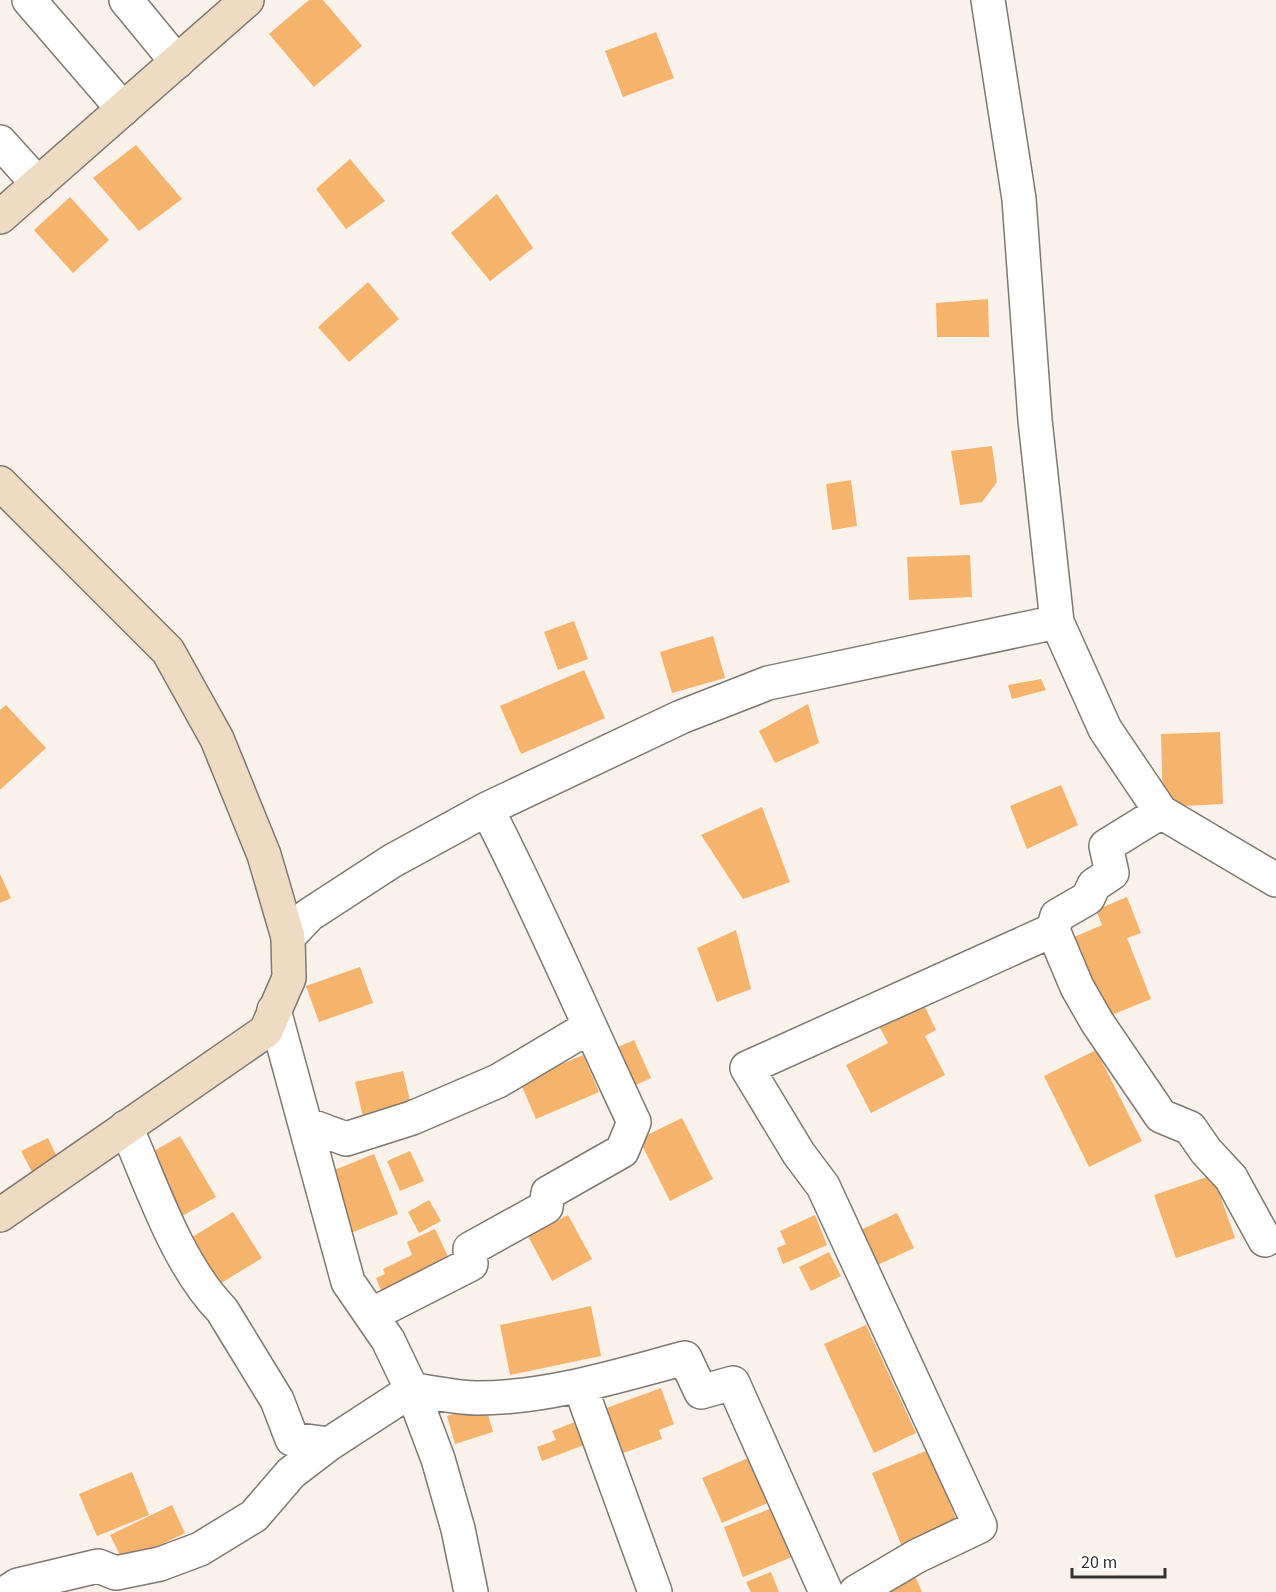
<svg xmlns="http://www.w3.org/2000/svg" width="1276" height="1592" font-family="'Source Sans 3',sans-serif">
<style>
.building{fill:#f5b36c}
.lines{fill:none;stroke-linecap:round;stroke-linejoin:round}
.street-casing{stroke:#7f7872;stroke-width:36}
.secondary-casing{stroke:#7f7872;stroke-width:36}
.street{stroke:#fff;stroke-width:33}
.secondary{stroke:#efdbc2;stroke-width:33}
</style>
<rect width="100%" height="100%" fill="#f9f2eb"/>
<path class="building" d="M309,0h14l39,46 -48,41 -45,-53z
M656,32l18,46 -51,19 -18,-46z
M136,145l46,54 -43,32 -46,-53z
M350,159l35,42 -39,28 -30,-40z
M497,194l36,54 -43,33 -39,-48z
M70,197l39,43 -36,33 -39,-43z
M368,282l31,37 -50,43 -31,-35z
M988,299l1,38h-52l-1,-34z
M992,446l5,36 -15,20 -22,3 -9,-54z
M851,480l6,46 -25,4 -6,-46z
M970,555l2,42 -63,3 -2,-43z
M574,621l14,38 -30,11 -14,-38z
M713,636l12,42 -53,15 -12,-41z
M584,670l21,48 -84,36 -21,-48z
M1041,679l5,11 -34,9 -4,-14z
M808,704l11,39 -44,20 -16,-32z
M6,705l40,43 -46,42v-80z
M1220,732l3,72 -60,3 -2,-73z
M1061,785l17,40 -51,24 -17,-43z
M762,807l28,75 -47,17 -42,-64z
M0,874l11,24 -11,5z
M1127,897l14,36 -14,5 24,61 -44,18 -33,-80 28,-12 -6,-15z
M736,930l15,59 -34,13 -20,-54z
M360,967l13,36 -54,19 -13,-36z
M923,1003l13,27 -11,6 20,39 -74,38 -25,-48 42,-22 -9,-17z
M634,1040l17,38 -24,11 -18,-38z
M1096,1050l46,91 -53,26 -45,-91z
M583,1055l16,37 -63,27 -16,-37z
M403,1071l9,38 -48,12 -9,-39z
M682,1118l31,61 -43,22 -31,-62z
M180,1136l36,61 -34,19 -35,-61z
M48,1138l11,23 -26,13 -12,-23z
M410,1151l14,30 -24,10 -13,-30z
M374,1154l24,60 -47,19 -24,-60z
M1213,1175l22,63 -59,20 -22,-63z
M429,1200l12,21 -22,12 -11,-21z
M233,1212l29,46 -44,27 -29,-46z
M897,1213l17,35 -45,21 -17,-35z
M568,1215l24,44 -40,22 -24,-45z
M815,1215l12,30 -44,19 -6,-16 9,-4 -6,-13z
M435,1229l19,40 -69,31 -9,-22 9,-4 -2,-5 29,-14 -5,-13z
M829,1252l12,24 -30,15 -12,-24z
M591,1306l10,50 -91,19 -10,-50z
M866,1325l50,108 -42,20 -50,-109z
M661,1388l13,36 -15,6 3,9 -44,16 -17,-45z
M485,1404l8,28 -38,12 -8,-28z
M580,1420l9,23 -47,18 -5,-14 19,-7 -4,-9z
M928,1450l31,76 -56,23 -31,-76z
M753,1456l19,45 -50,22 -20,-45z
M132,1472l17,43 -52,21 -18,-42z
M172,1505l13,28 -61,30 -14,-28z
M772,1508l20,49 -49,20 -19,-50z
M771,1572l8,20h-28l-5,-10z
M915,1576l7,16h-44z"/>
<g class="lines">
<defs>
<path id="street" d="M29,0l94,109
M126,0l51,62
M988,0l31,199 16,221 22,202 48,107 56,83 115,68
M0,142l38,42
M1053,930l24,57 20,35 64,94 29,12 16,23 25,27 34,62
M288,937l21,-22 83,-54 95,-52 194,-92 87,-34 289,-61
M274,1010l74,272 40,58 24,50 26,69 20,70 13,63
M306,1124l40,15 66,-21 86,-37 91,-54
M126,1127c26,59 51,137 96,183l55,90 15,39 37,5
M371,1315l100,-51 -1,-15 76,-42 2,-14 74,-42 12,-29c-49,-104 -94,-210 -147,-313
M580,1386l75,206
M7,1592l11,-7 80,-19 18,7 44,-9 40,-15 54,-33 37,-43 38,-29 83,-54c21,2 43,8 65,8 71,0 140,-22 208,-40l16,34 32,-9 93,209
M856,1592l61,-36 63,-30 -157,-340 -24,-32 -52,-86 306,-138 4,-14 31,-18 6,-13 18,-12 -6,-27 55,-34"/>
<path id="secondary" d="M0,217l247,-217
M0,483l168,168 49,88 47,116 24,82 1,41 -23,53 -266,184"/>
</defs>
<use href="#street" class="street-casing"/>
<use href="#secondary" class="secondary-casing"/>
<use href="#street" class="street"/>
<use href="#secondary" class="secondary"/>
</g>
<path d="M1072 1568v9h93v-9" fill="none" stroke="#353230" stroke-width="3"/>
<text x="1081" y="1568" font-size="18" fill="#353230" stroke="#ffffff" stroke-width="4.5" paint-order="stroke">20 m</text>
</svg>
